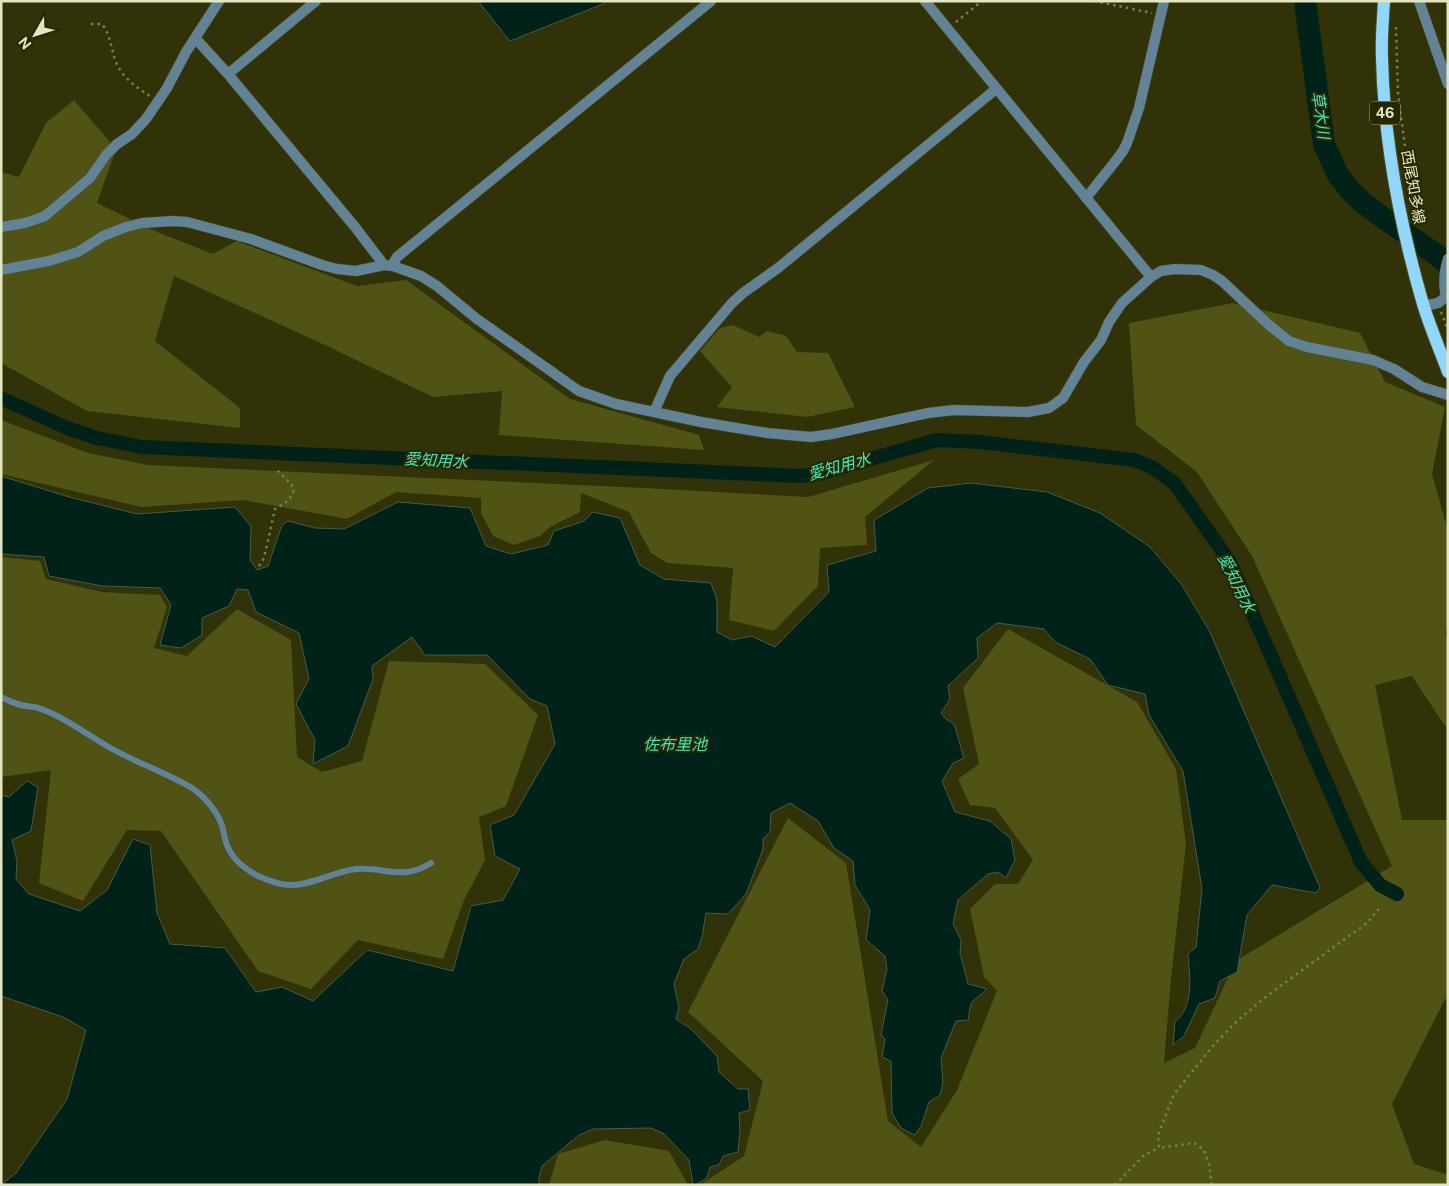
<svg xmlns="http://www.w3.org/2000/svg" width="1449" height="1186" font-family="'Public Sans','Noto Sans JP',sans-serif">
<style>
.green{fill:#515315}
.water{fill:#002218;stroke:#445d4a}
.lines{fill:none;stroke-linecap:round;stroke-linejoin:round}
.canal{stroke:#002218;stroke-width:14}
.river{stroke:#002218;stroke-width:22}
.service-casing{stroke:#4d4f25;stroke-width:8}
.minor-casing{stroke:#4d4f25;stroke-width:11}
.primary-casing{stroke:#4d4f25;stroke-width:14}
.path{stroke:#7a7c53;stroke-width:2.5;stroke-dasharray:2.5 4;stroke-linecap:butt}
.service{stroke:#628395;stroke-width:6}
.minor{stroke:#628395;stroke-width:10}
.primary{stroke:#90d7fb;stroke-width:12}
.labels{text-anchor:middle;stroke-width:4;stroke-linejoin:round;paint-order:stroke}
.shield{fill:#272800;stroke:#abad86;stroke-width:1}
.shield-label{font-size:14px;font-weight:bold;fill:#e3e6c0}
.street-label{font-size:15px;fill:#e3e6c0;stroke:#272800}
.water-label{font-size:16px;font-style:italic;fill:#43e4ba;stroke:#272800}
</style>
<rect width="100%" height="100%" fill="#313207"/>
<path class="green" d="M74,100l42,49 -19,54 60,29 56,22 24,-13 120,45 49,-6 164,119 129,36 5,15 -205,-15 3,-44 -69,6 -106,-51 -153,-70 -19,65 85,67v20l-153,-17 -86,-48v-191l18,5 27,-54z
M1233,303l127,30 25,49 60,25 -13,67 16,57v96l-3,6 3,8v84l-3,1 -33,-50 -37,9 27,135h46v179h-3l-53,105 22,60 34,11v10h-748l44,-29 19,-75 -75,-69 100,-194 58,45 42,258 33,26 36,-57 40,-99 -13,-14 -14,-68 25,-25h23l15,-24 -38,-52 -25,-3 -12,-26 21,-15 -16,-76 45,-59 129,73 39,67 10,75 -15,135 -7,84 31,-15 41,-87 156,-95 -140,-310 -55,-84 -61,-47 -7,-102z
M733,325l26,12 8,-6 19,5 11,16 31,1 27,54 -48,10 -90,-10 15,-20 -32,-36 20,-23z
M1,420l87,33 60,12 496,23 164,9 126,-37 -69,57 2,28 -47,3 -2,38 -44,45 -45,-11 4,-52 -66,-5 -16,-10 -22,-41 -48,-19 -1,19 -30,15 -10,9 -26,9 -21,-9 -12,-23v-15l-85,-6 -49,27 -104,-19 -102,7 -140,-33z
M1,557l39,4 6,18 56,13 58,3 7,12 -13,41 33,8 50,-47 54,31 6,117 25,15 40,-11 27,-100 96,3 53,51 -32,91 -27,11 6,43 -21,40 -21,59 -85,-19 -47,49 -53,-18 -97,-140 -34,-1 -44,71 -44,-18 12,-113 -50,7z
M605,1140l64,11 19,34h-139l9,-31z"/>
<path class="water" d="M478,1h129l-4,3 -93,37z
M1,476l68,21 68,17 98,-7 16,19 -1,34 7,10 11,-4 14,-41 6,-4 27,7 29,1 54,-27 72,6 16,38 25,8 37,-9 6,-14 30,-10 9,-9 27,6 20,47 24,14 47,4 6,17v32l15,8 19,-4 24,11 54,-55 -2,-27 49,-14 -2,-31 54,-32 43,-5 76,9 53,21 50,34 32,38 27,45 111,258 -4,5 -44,-8 -25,30 -10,57 -17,9 -5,17 -16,6 -15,32 -11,9 2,-23c19,-15 15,-45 13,-68l8,-7 6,-58 -19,-118 -34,-56 -4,-21 -37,-9 -18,-26 -35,-17 -11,-13 -47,-6 -20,15 1,20 -30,28 2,13 -9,14 5,6 8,5 10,34 -11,5 -11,18 13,31 35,9 21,18 4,21 -9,18 -8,-6 -10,2 -30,26 -5,24 8,16 -1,13 8,31 19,5 -16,14 -3,17 -12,1 -15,37 2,25 -3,12 -11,7 -8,24 -6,9 -14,-7 -9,-15 -1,-52 -9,-4 3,-18 -4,-4 7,-35 -6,-9 5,-22 -2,-13 -19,-16 4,-30 -15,-25 -2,-24 -19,-13 -16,-27 -28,-18 -19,10 -1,19 -7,7v10l-17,45 -18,20 -22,-1 -4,24 -4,12 -14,10 -10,25 5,24 -3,11 15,10 26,27 2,16 19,17h10l2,21 -11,3 1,17 -2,22 -15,4 -4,9 -9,2 -3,11 -12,7h-2l-4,-25 -25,-26 -13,-6 -58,1 -14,6 -37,31 -3,12v7h-538l15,-12 51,-74 19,-69 -23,-13 -62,-21v-201l8,2 18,-16 11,6 -7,44 -19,9 5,21 -1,18 13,15 51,17 27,-21 26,-51 17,6 7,68 13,31 55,4 31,44 26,-5 31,14 54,-51 86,21 18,-65 32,-6 17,-31 -25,-13 -5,-31 24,-10 41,-71 -8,-38 -17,-7 -43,-44h-62l-13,-18 -40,29 1,13 -25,67 -35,18 2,-24 -19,-36 13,-25 -10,-46 -43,-21 -8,-22 -11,-1 -8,17 -27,12v17l-21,13 -21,-3 11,-40 -11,-17 -58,-2 -53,-10 -5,-19 -43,-3z"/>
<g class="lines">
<path class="canal" d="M1,398l66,30 30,10 45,9 659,29 21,-3 115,-33 43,2 154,18 18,7 23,17 55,78 131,300 19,23 17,9"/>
<path class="river" d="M1305,1l19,143 14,31 11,14 12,12 21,16 52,36 14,12"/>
<defs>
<path id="service" d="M1,697c5,2 9,5 14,6 6,3 12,3 19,4 6,1 12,4 17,6 20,9 37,22 56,33 27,16 58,26 85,42 11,7 24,22 29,35 3,7 3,15 6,22 5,14 18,24 31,31 11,5 22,9 33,9 23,0 43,-14 66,-16 29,-2 46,12 74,-6"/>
<path id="minor" d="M925,1l226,276
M1419,1l29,83
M195,38l33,36 127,153 29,38
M228,74l88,-73
M1086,198l28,-35 9,-12 4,-8 12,-35 25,-107
M1,227l24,-4 20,-7 45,-38 16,-23 11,-11 15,-10 14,-15 21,-31 19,-36 33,-51
M393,266l1,-4 3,-5 314,-256
M1,270l48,-9 29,-9 25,-16 23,-9 16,-4 31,-2 14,1 64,17 71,26 15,4 19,2 28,-6 9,1 28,10 16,10 40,33 102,72 37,13 85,18 66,11 44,4 21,-3 96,-21 26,-3 74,2 21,-4 14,-10 21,-36 17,-22 8,-18 13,-19 29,-26 10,-6 14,-2 26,1 12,5 9,6 47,44 20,16 18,6 66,13 21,9 28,18 26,8
M1424,306l14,-3 8,-6c-3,-13 -2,-25 2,-38
M654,412l16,-36 62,-73 11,-10 35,-25 218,-179"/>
<path id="primary" d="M1384,1c-1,19 -3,38 -2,57 2,83 18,167 41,246 7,23 17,46 25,68"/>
</defs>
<use href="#service" class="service-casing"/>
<use href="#minor" class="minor-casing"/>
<use href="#primary" class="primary-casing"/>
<path class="path" d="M1094,1l58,12
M956,22l26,-21
M91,24h11c9,12 9,25 14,38 6,15 21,26 34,34
M1396,27l2,66 14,108
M1441,312l7,18
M259,566l5,-8 11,-49c9,-5 16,-9 19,-20l-3,-5 -15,-15
M1115,1185l29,-30 15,-7
M1212,1185l-3,-20 -5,-15 -10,-7 -35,5 -1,-13 16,-41 39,-48 24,-25 31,-26 99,-72 14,-17"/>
<use href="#service" class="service"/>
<use href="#minor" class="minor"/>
<use href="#primary" class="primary"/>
</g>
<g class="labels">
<rect class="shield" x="1370" y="101.5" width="30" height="23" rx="4"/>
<g class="shield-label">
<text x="1385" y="118">46</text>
</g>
<g class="street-label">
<text transform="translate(1413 187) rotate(80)" y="5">西尾知多線</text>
</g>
<g class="water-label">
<text transform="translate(1321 115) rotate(82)" y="6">草木川</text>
<text transform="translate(436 460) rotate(3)" y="6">愛知用水</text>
<text transform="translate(839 466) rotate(-15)" y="6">愛知用水</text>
<text transform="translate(1237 583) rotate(64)" y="6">愛知用水</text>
<text x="675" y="750">佐布里池</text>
</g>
</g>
<rect width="1449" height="1186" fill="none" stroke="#e3e6c0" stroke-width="5"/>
<g transform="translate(35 35) rotate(231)" stroke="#272800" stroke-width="4" paint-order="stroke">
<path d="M0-4L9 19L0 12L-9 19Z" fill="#e3e6c0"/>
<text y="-8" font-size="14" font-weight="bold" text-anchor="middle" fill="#e3e6c0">N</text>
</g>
</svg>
